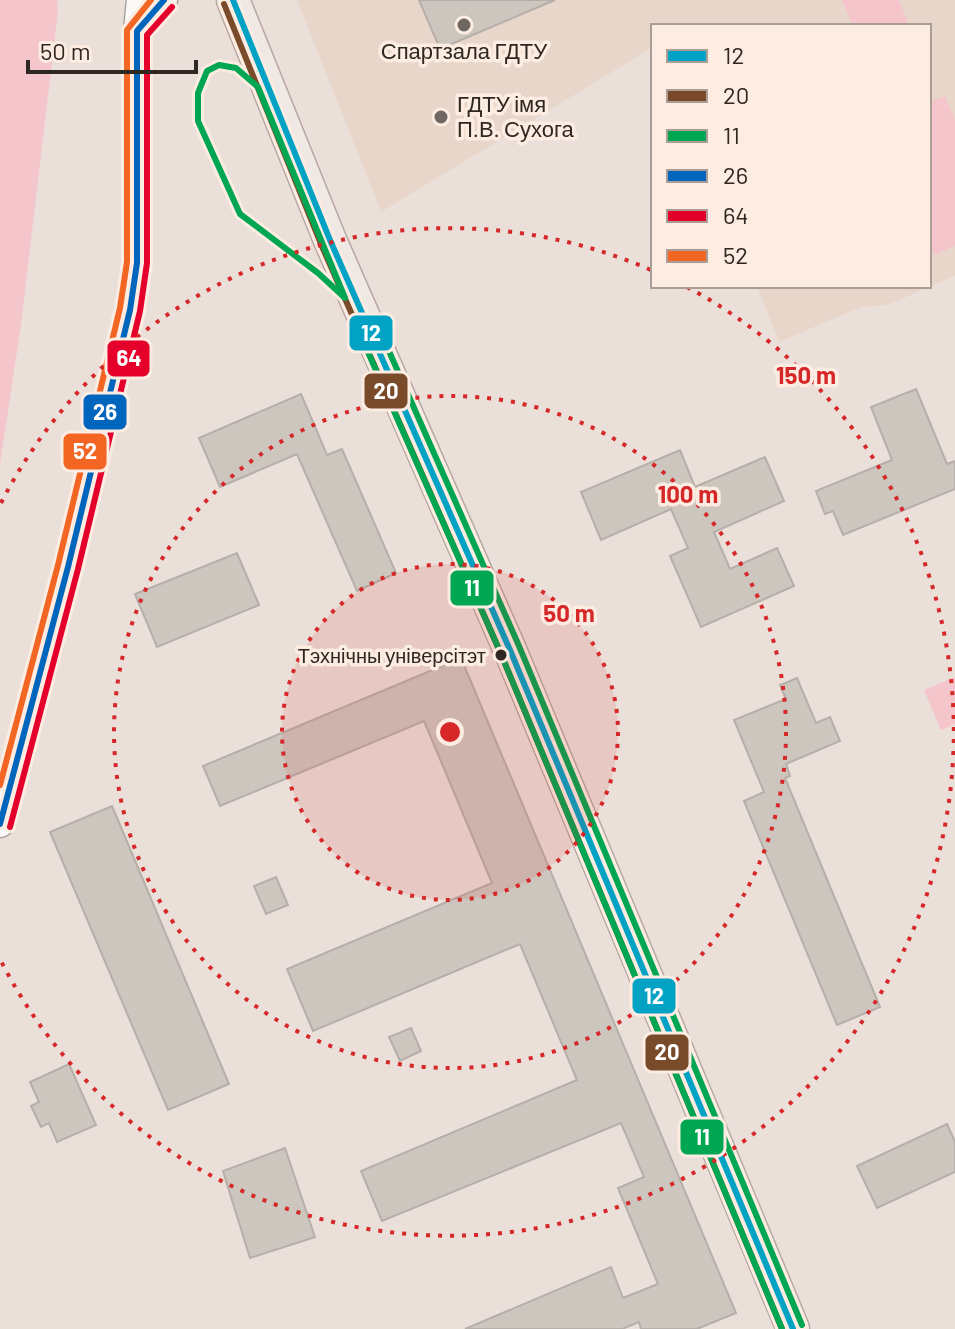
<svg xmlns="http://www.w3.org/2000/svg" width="955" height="1329" font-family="Barlow,sans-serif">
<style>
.built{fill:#e9d6ca}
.green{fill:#f5c5cc}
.building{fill:#ccc6bf;stroke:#b6afa9;stroke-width:2}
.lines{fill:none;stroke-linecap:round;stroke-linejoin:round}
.minor-casing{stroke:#aca49f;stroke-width:29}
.major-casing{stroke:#b7a6a1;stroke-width:35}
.minor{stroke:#fcfaf9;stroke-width:26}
.major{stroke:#f0e8e5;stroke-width:32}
.bus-1-casing{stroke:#fcece1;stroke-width:12}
.bus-2-casing{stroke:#fcece1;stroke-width:12}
.bus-3-casing{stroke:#fcece1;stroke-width:12}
.bus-4-casing{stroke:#fcece1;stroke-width:12}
.bus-5-casing{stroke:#fcece1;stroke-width:12}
.bus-6-casing{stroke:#fcece1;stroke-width:12}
.bus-1{stroke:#02a2c5;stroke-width:6}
.bus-2{stroke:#7a4b2a;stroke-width:6}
.bus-3{stroke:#00a651;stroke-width:6}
.bus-4{stroke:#0065bd;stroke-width:6}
.bus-5{stroke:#e4002b;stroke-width:6}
.bus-6{stroke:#f26522;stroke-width:6}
.ring{fill:none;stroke:#d62828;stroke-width:4;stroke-dasharray:4 8}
.poi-dot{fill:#706762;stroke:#fcece1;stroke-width:3}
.bus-dot{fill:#2f2722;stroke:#fcece1;stroke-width:3}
.labels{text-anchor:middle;stroke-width:7;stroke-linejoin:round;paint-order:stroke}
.bus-label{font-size:20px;fill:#2f2722;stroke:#fcece1;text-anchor:end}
.poi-label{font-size:22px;fill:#2f2722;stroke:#fcece1}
.centre{fill:#d62828;stroke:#fcece1;stroke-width:4}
.ring-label{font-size:24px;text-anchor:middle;font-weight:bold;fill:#d62828;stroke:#fcece1;stroke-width:7;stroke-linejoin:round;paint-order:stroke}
.line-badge{stroke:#fcece1;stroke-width:3}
.badge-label{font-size:22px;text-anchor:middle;font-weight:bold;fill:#fff}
</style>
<rect width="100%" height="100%" fill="#eadfd9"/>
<path class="built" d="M297,0h658v276l-68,29 -26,2 -82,35 -22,-56h172v-260h-276v21l-272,165z"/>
<path class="green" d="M0,0h57l1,11 -37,314 -21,139z
M842,0h57l10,26h-56z
M945,96l10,24v126l-21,9 -5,-13v-140z
M955,677v47l-14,6 -17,-40z"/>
<path class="building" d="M419,0h136l-115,49z
M916,389l31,75 8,-3v28l-112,46 -10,-24 -8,3 -9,-23 76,-31 -21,-53z
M301,394l26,61 15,-6 54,124 -39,18 -60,-137 -77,33 -21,-49z
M680,450l15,37 70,-30 19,44 -70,31 16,37 47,-21 17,38 -93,41 -31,-71 18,-8 -17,-39 -70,31 -20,-48z
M237,553l22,52 -102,42 -22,-53z
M461,658l275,655 -39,16h-56l-2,-7 -17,7h-157l146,-62 12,31 35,-14 -40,-96 26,-11 -23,-54 -239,98 -21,-50 216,-91 -57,-136 -207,87 -26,-62 205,-86 -68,-162 -204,85 -17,-40z
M797,678l19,45 14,-6 10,24 -54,23 4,12 -5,2 95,229 -43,18 -93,-224 20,-9 -30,-72 52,-21 -6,-14z
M112,806l117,278 -61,26 -118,-278z
M276,877l12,28 -22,9 -12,-28z
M411,1028l10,23 -21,10 -11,-24z
M69,1064l27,61 -39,17 -8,-19 -8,4 -10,-21 8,-4 -9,-20z
M947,1124l8,18v30l-78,36 -20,-42z
M285,1148l30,89 -65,21 -27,-87z"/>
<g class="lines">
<defs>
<path id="minor" d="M137,31l27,-31
M0,824l68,-257 62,-257 7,-47v-232l3,-31"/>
<path id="major" d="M233,0l97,240 180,410 283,679"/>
</defs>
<use href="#minor" class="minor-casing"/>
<use href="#major" class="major-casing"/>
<use href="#minor" class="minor"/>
<use href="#major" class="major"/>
<defs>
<path id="bus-1" d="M233,0l97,240 180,410 283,679"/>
<path id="bus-2" d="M224,4l97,240 180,410 281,675"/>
<path id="bus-3" d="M219,65l17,3 22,19 87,211 -27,-25 -78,-59 -42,-93v-28l9,-22z
M381,333l138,313 283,679
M364,343l137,311 281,675"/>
<path id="bus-4" d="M0,824l68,-257 62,-257 7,-47v-232l27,-31"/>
<path id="bus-5" d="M10,827l68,-258 62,-258 7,-48v-228l25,-28"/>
<path id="bus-6" d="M0,785l58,-220 62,-257 7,-46v-232l24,-30"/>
</defs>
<use href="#bus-1" class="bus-1-casing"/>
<use href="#bus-2" class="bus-2-casing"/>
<use href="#bus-3" class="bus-3-casing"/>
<use href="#bus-4" class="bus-4-casing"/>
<use href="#bus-5" class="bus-5-casing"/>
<use href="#bus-6" class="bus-6-casing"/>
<use href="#bus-1" class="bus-1"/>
<use href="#bus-2" class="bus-2"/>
<use href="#bus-3" class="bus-3"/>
<use href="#bus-4" class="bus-4"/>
<use href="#bus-5" class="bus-5"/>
<use href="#bus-6" class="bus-6"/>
</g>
<circle cx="450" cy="732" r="168" fill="#d62828" fill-opacity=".12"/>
<g class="ring">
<circle cx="450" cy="732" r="168"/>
<circle cx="450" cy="732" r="336"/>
<path d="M1 503A504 504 0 0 1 651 270M687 287A504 504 0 1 1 1 961"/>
</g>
<g class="poi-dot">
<circle cx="464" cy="25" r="8"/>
<circle cx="441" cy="117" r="8"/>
</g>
<circle class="bus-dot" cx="501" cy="655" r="7"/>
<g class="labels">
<g class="bus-label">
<text x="486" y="663">Тэхнічны універсітэт</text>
</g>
<g class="poi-label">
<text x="464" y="59">Спартзала ГДТУ</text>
<text x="457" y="112" text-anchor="start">ГДТУ імя<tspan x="457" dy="25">П.В. Сухога</tspan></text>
</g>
</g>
<circle cx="450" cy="732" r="12" class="centre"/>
<g class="ring-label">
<text x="806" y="384">150 m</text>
<text x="688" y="503">100 m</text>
<text x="569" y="622">50 m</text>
</g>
<g class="line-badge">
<rect x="348" y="314" width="46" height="38" rx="8" fill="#02a2c5"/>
<rect x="106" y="339" width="45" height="39" rx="8" fill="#e4002b"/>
<rect x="363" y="372" width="46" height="38" rx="8" fill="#7a4b2a"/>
<rect x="82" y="393" width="46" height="38" rx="8" fill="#0065bd"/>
<rect x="62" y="432" width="46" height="39" rx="8" fill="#f26522"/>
<rect x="449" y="569" width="46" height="38" rx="8" fill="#00a651"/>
<rect x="631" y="977" width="46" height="38" rx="8" fill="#02a2c5"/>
<rect x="644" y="1033" width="46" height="39" rx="8" fill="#7a4b2a"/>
<rect x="679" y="1118" width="46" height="38" rx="8" fill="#00a651"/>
</g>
<g class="badge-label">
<text x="371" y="341">12</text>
<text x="129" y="366">64</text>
<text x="386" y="399">20</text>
<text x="105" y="420">26</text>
<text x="85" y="459">52</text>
<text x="472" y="596">11</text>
<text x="654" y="1004">12</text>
<text x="667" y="1060">20</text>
<text x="702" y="1145">11</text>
</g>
<rect x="651" y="24" width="280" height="264" fill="#fcece1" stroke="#aa9d95" stroke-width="2"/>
<rect x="667" y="50" width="40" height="12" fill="#02a2c5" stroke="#aa9d95" stroke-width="2"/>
<text x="723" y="64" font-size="24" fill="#2f2722">12</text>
<rect x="667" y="90" width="40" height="12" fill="#7a4b2a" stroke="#aa9d95" stroke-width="2"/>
<text x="723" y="104" font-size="24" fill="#2f2722">20</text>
<rect x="667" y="130" width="40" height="12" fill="#00a651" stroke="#aa9d95" stroke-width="2"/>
<text x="723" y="144" font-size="24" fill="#2f2722">11</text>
<rect x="667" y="170" width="40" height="12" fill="#0065bd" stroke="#aa9d95" stroke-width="2"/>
<text x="723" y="184" font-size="24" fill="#2f2722">26</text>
<rect x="667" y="210" width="40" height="12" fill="#e4002b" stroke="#aa9d95" stroke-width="2"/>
<text x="723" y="224" font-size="24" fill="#2f2722">64</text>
<rect x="667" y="250" width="40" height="12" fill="#f26522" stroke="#aa9d95" stroke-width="2"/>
<text x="723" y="264" font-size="24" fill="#2f2722">52</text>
<path d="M28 60v12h168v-12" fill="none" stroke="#2f2722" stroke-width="4"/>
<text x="40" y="60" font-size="24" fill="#2f2722" stroke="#fcece1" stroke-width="6" paint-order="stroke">50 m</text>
</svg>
